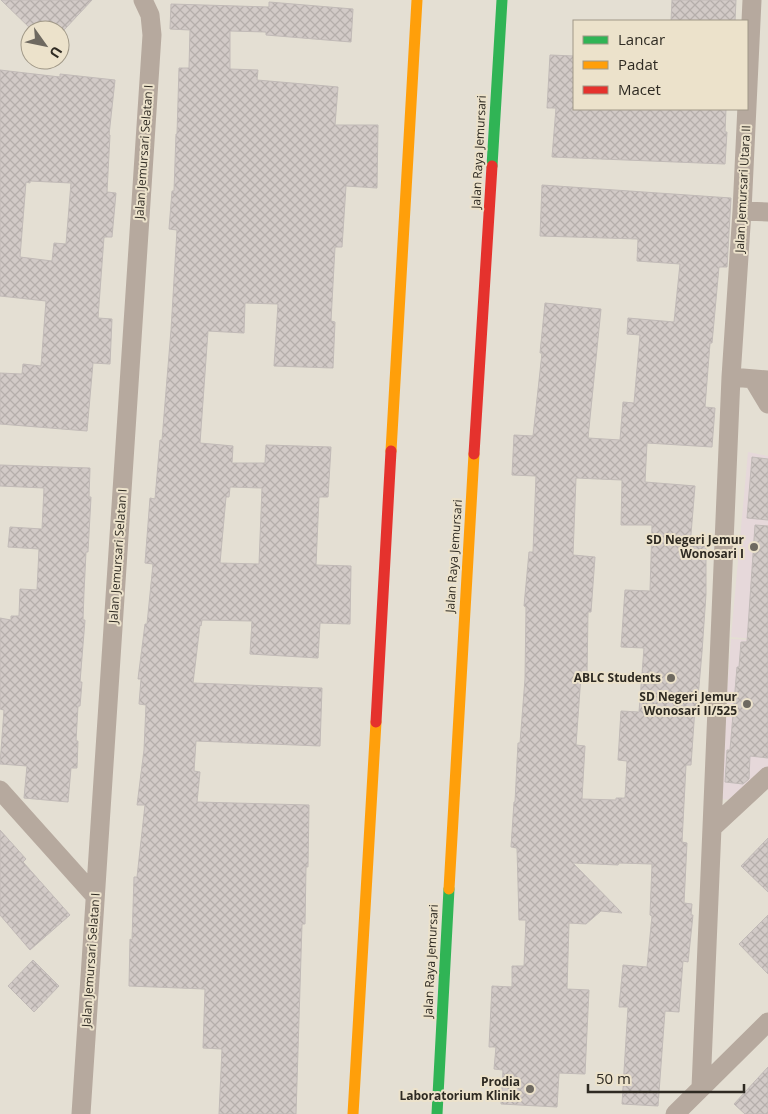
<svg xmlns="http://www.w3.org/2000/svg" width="768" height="1114" font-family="'Open Sans',sans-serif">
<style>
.education{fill:#e6d8da}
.building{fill:url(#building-cross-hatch);stroke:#c1bab7;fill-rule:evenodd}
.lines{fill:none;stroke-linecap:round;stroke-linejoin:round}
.street{stroke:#b6a99e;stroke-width:19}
.fast{stroke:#30b455;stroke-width:11}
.slow{stroke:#ff9f0a;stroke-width:11}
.jam{stroke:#e5322d;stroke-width:11}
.poi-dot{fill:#6e6960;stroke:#ece2cb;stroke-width:2}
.labels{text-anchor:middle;stroke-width:4;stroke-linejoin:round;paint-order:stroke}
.street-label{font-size:12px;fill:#2e2a22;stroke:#ece2cb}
.poi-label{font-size:12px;font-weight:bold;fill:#2e2a22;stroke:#ece2cb;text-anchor:end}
</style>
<defs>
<pattern id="building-cross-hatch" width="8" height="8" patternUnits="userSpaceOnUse" patternTransform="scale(1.25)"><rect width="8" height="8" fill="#d2cac7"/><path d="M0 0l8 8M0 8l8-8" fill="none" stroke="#b5aeab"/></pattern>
</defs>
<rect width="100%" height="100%" fill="#e4dfd3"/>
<path class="education" d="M748,452l20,4v184l-37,-3z
M731,639l37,2v126l-32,33 -17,-1z"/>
<path class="building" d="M1,0h91l-28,30h-32z
M672,0h64l-1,21h-64z
M269,2l84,7 -2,33 -85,-7v-3l-36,-1v38l28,1 -1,10 81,7 -3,38h43l-1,63 -31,-2 -4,61h-7l-4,74 4,1 -2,46 -59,-2 4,-62 -33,-1 -1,30 -36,-2 -8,112 33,3 -1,17h33l1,-18 65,2 -3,50h-9l-3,68 35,1 -1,58 -30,-1 -2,35 -68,-4 2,-33 -50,-1 -1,6 -1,-1 -7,58 129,5 -2,58 -124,-5 -2,30 6,1 -3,30 112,3 -1,62h-2l-1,57h-3l-6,190h-77l3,-65 -19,-1 2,-59 -76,-3 1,-47 2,1 2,-63h3l8,-72h-8l7,-55 2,-45 -7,-1 2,-25h-3l7,-55h2l6,-60 -8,-1 5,-65 5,1 5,-59h2l9,-110 6,-100 -8,-1 3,-38h2l2,-57h1l2,-66h10l1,-38 -20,-1 1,-25 98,3zM230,487l32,1 -3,76 -39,-1 6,-66h3z
M550,55l24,1v53h152l-1,23h2l-2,32 -173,-7 4,-49h-9z
M0,70l60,7v-3l55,6 -6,55h1l-3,57 9,1 -4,44h-8l-6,81 14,1 -2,45 -17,-1 -6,68 -87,-7v-51l22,1 1,-10 18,2 5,-65 -46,-5zM30,181l41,2 -5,61 -12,-1 -2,18 -32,-4 6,-75 4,1z
M542,185l189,13 -4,69h-8l-7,76h-2l-5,64 10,1 -3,39 -65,-4 -2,39 50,4 -5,60h16v48l-4,58 -5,56h-2l-4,57h-5l-4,77 5,1 -3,60 8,1 -1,11h2l-5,47 -5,-1 -4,51 -14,-1 -7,95 -36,-2 6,-97h-9l4,-42 24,2 5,-51 -2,-1 2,-51 -33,-1 -1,2 -45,-2 49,50 -21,-2 -15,13 -17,-1 -2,66 22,1 -4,84 -26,-1 -2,34 -56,-3 2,-34 -9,-1 2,-22h-7l3,-61 20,1v-21h12l2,-46h-7l-2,-72 -6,-1 3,-45h1l3,-59h2l5,-64 1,-72 -2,-1 5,-54h4l3,-76 -24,-1 2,-40 19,1 9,-83h-2l5,-50 56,6 -13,129 32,2 3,-38 11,1 6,-68 -13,-1 1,-16 46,4 6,-58 -43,-3 1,-22 -98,-3zM576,478l46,2 -1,45h31l-2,66 -25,-1 -4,57 23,1 -5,64 -18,-1 -3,49 9,1 -2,37h-9v2l-34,-1 3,-53 -9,-1 5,-70h6l1,-63h3l4,-55 -22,-2z
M752,457l16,2v61l-21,-2z
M0,465l90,3 -1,29h2l-3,55h-2l-2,40 -1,28h2l-5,62h2l-2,24h-2l-2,35h2l-1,27h-6l-3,34 -44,-4 3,-32 -27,-2 4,-54 -4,-1v-91l11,2v-4h8l1,-27 17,1 2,-41 -31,-2 2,-20 32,2 2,-41 -44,-2z
M755,525l13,1v232l-18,-2 -1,23 -6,5 -18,-2 2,-32h3l7,-83h2l2,-25h6z
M0,830l26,29 -3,3 47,53 -40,35 -30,-35z
M768,838v54l-27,-26z
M768,915v59l-29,-30z
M33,960l26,26 -25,26 -26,-26z
M768,1067v47h-23l-11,-10z"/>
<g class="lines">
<path class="street" d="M742,211l26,1
M731,377l37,3
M753,379l15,25
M0,790l95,106
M712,828l56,-52
M701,1088l30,-711 11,-166 10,-211
M81,1114l71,-1079 -2,-20 -7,-15
M675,1114l93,-92"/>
<path class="fast" d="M492,166l10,-166
M437,1114l12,-225"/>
<path class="slow" d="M391,451l26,-451
M449,889l25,-435
M353,1114l23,-392"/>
<path class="jam" d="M474,454l18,-288
M376,722l15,-271"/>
</g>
<g class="poi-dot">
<circle cx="754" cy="547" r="5"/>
<circle cx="671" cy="678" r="5"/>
<circle cx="747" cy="704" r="5"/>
<circle cx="530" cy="1089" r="5"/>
</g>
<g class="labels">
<g class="street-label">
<text transform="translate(144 152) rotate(-86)" y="4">Jalan Jemursari Selatan I</text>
<text transform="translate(479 152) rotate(-87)" y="4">Jalan Raya Jemursari</text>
<text transform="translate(743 189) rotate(-87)" y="4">Jalan Jemursari Utara II</text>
<text transform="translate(118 556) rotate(-86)" y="4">Jalan Jemursari Selatan I</text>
<text transform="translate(454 556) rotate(-86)" y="4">Jalan Raya Jemursari</text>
<text transform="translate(91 960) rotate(-86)" y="4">Jalan Jemursari Selatan I</text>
<text transform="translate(431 961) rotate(-87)" y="4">Jalan Raya Jemursari</text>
</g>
<g class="poi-label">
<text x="744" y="544">SD Negeri Jemur<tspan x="744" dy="14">Wonosari I</tspan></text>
<text x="661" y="682">ABLC Students</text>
<text x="737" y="701">SD Negeri Jemur<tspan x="737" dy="14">Wonosari II/525</tspan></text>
<text x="520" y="1086">Prodia<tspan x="520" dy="14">Laboratorium Klinik</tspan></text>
</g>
</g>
<rect x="573" y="20" width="175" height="90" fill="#ece2cb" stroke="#a09887"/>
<rect x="583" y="36" width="25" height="8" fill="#30b455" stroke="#a09887"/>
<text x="618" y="45" font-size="15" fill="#2e2a22">Lancar</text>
<rect x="583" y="61" width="25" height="8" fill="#ff9f0a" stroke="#a09887"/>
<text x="618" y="70" font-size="15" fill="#2e2a22">Padat</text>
<rect x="583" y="86" width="25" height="8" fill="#e5322d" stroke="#a09887"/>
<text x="618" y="95" font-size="15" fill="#2e2a22">Macet</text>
<g transform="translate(45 45) rotate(123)"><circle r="24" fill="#ece2cb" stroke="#a09887"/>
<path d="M0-4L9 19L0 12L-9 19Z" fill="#6e6960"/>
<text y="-8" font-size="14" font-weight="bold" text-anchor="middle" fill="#2e2a22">U</text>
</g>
<path d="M588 1084v8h156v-8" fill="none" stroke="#2e2a22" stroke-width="2.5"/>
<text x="596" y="1084" font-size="15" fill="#2e2a22" stroke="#ece2cb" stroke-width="4" paint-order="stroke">50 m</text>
</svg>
